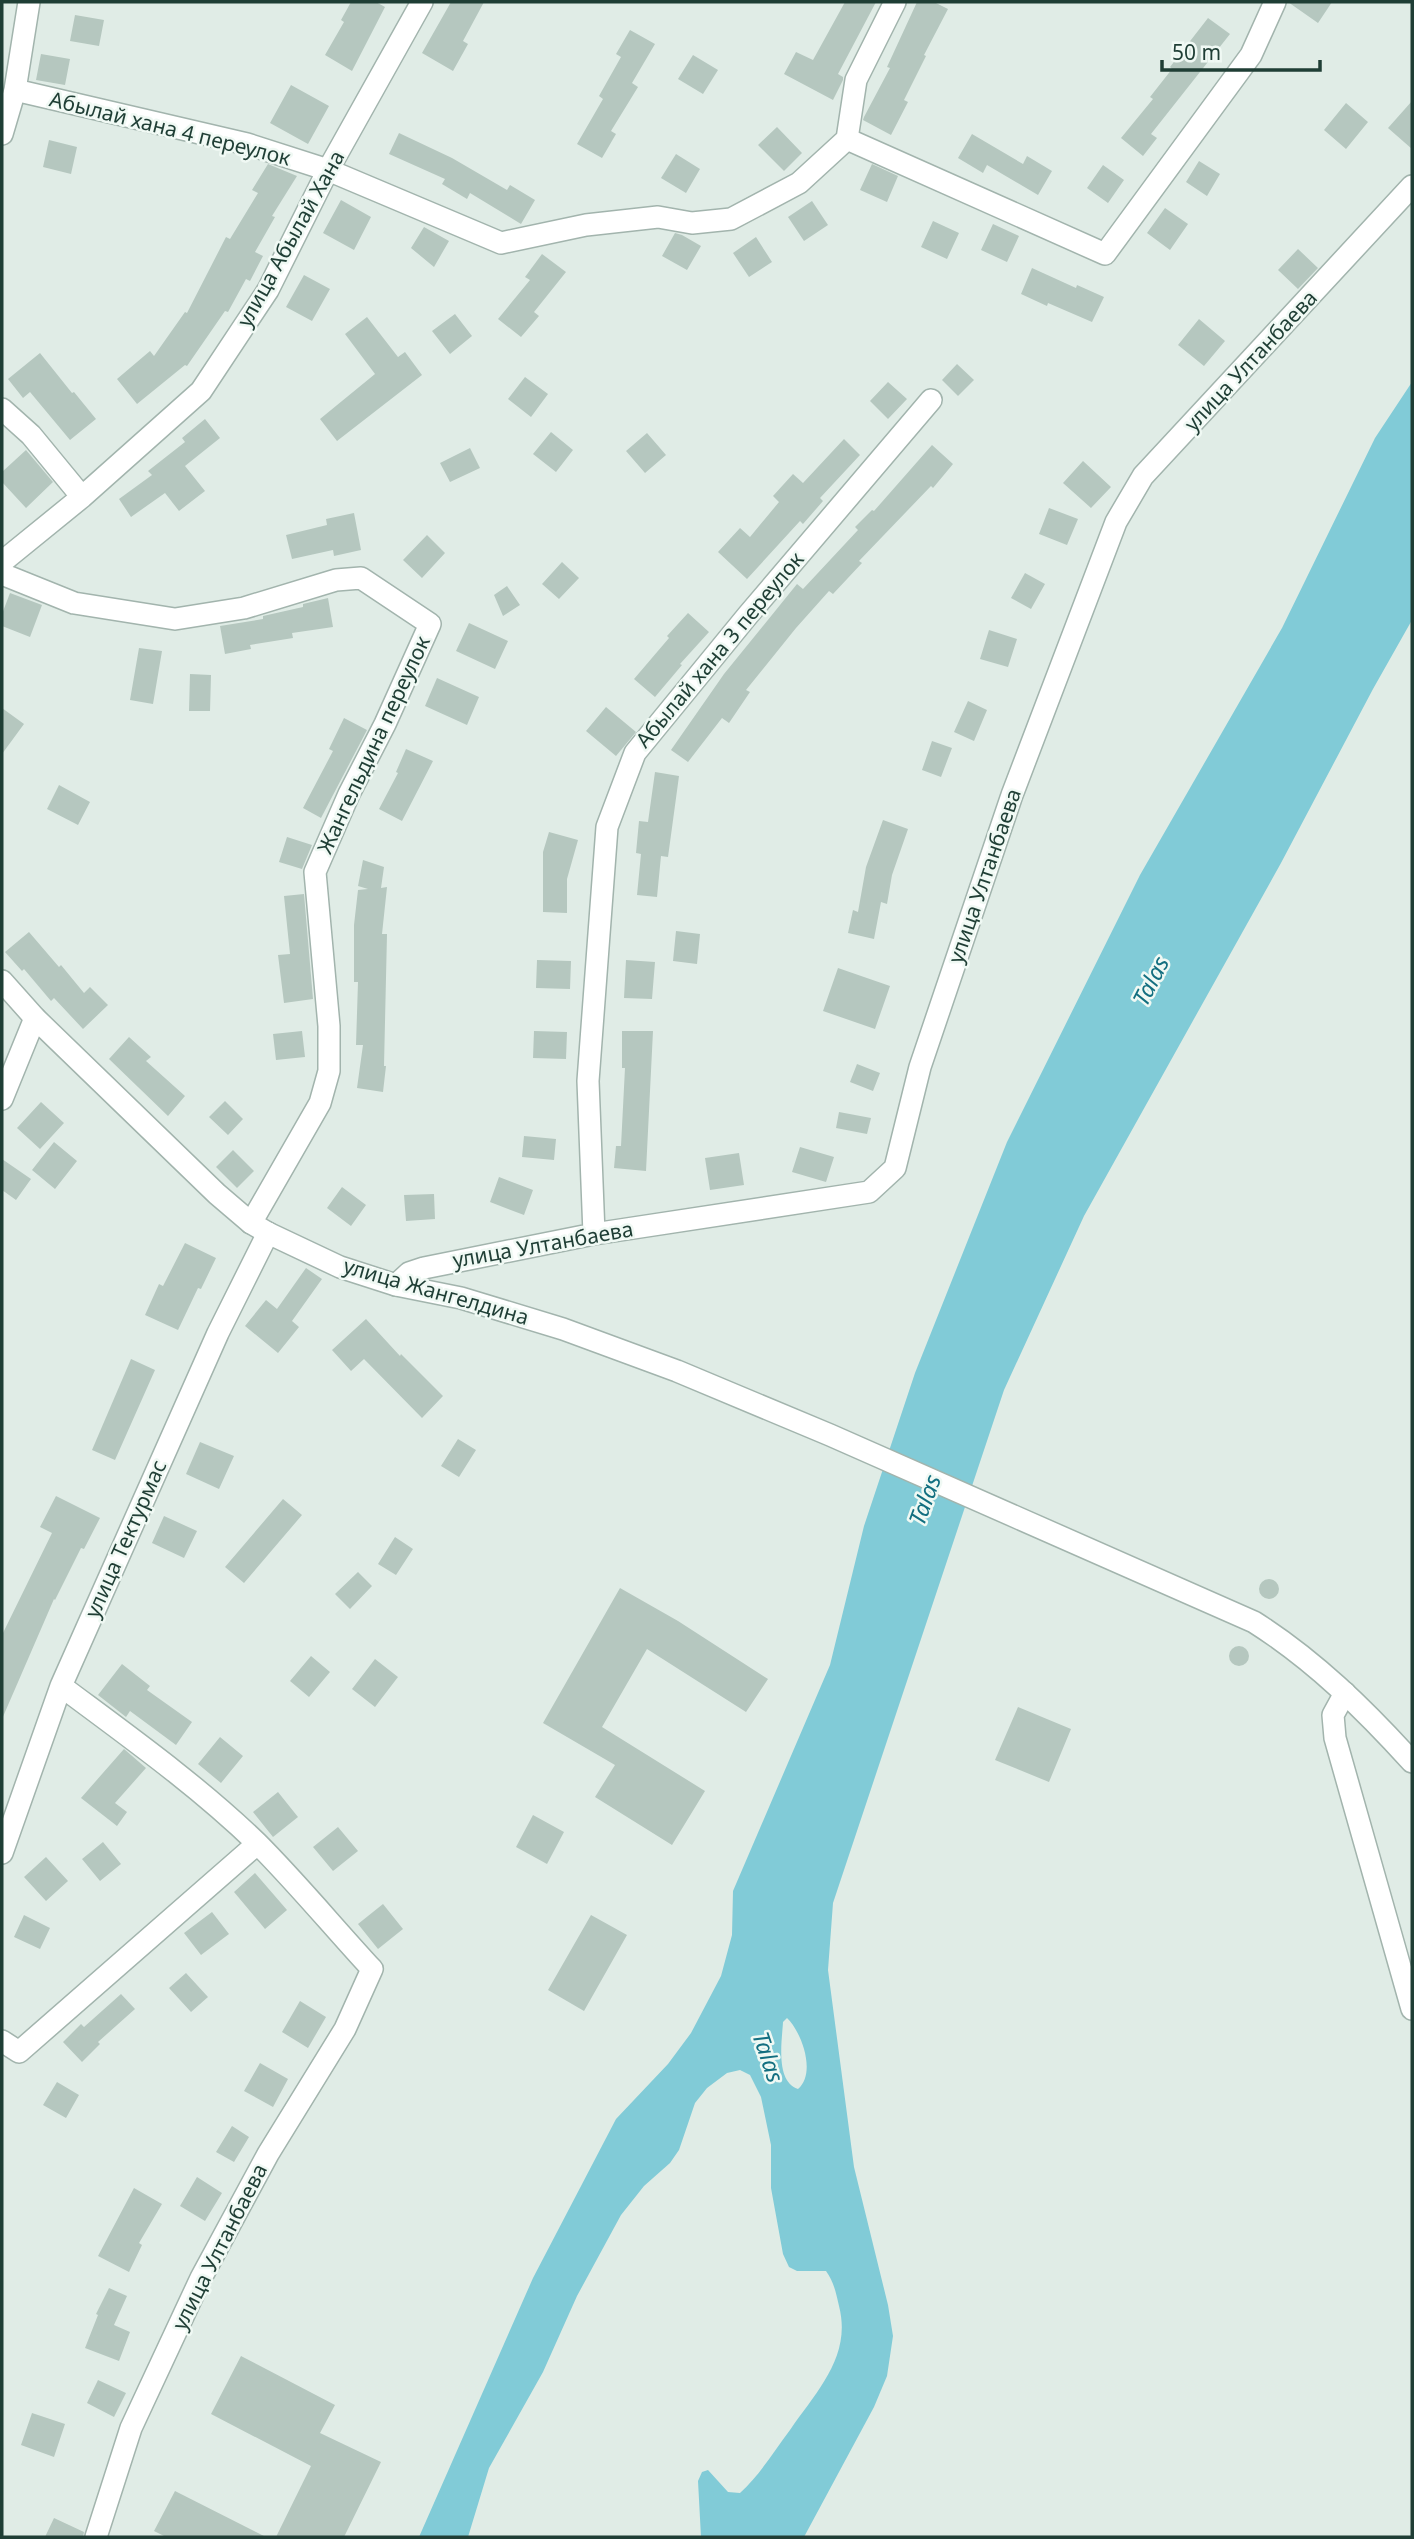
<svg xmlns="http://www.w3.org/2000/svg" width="1414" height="2539" font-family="'Noto Sans',sans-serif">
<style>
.water{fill:#81cbd7;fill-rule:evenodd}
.building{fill:#b5c7bf}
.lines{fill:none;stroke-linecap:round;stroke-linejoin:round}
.minor-casing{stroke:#a2b4ad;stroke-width:24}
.tertiary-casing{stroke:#a2b4ad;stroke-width:24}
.minor{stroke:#fff;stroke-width:21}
.tertiary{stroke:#fff;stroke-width:21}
.labels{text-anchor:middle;stroke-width:5;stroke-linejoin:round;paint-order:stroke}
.street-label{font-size:21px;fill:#1f3e35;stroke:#f0f9f4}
.water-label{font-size:23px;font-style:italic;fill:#136f80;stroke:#f0f9f4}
</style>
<rect width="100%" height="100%" fill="#e0ece6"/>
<path class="water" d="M1412,382v238l-39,69 -92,174 -197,353 -80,174 -171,513 -5,67 26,197 34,138 5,31 -6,40 -13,31 -70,130h-103l-3,-56 4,-9 6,-2 20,22 12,1c20,-18 34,-42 50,-63 27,-39 62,-74 49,-124 -3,-13 -5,-24 -13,-35h-29l-8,-4 -6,-13 -12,-66v-43l-10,-48 -11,-22 -10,-5 -13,3 -20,15 -12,15 -16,47 -9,13 -26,23 -23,29 -44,81 -34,76 -54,96 -21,69h-49l114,-259 83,-159 52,-55 23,-31 30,-57 11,-41 1,-44 97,-226 34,-139 51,-153 92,-231 133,-267 142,-247 93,-190zM787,2018c14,13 30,55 11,71 -23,-8 -16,-48 -15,-67z"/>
<path class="building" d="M351,2h25l9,5 -33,64 -27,-16 19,-33 -3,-2z
M451,2h33l-21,39 5,3 -15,27 -31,-18z
M845,2h31l-38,72 5,3v3l-10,20 -49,-26 12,-22 17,8z
M917,2h17l14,7 -24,46 2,1 -22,44 4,2 -17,33 -28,-15 1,-3 26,-49 -3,-1z
M1288,2h44l-14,21z
M75,15l29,5 -5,26 -29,-5z
M1208,18l22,16 -79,100 6,4 -14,18 -22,-18 32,-39 -3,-2 22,-28 -2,-2z
M630,30l25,14 -23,39 6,4 -27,44 5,3 -14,24 -25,-14 26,-45 -4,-3 22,-39 -5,-3z
M41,54l29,5 -5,26 -29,-5z
M693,55l25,15 -15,24 -25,-15z
M291,85l38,21 -21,38 -38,-21z
M1412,101v48l-24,-21z
M1346,103l22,19 -22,27 -22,-19z
M777,127l25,26 -18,18 -26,-26z
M399,133l53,25 55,32 3,-5 25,15 -14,24 -51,-31 -3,6 -25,-15 3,-5 -56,-25z
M972,134l51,30 4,-8 25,15 -14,24 -51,-30 -4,8 -25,-15z
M49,140l28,7 -6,27 -28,-7z
M676,154l24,15 -14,24 -25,-15z
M1199,161l21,13 -13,22 -21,-14z
M268,164l29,12 -25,40 3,1 -20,35 8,4 -13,25 -4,-2 -18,33 -3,-1 -38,55 -2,-1 -48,39 -20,-25 33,-28 4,5 31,-44 2,1 39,-76 4,2 28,-46 -6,-3z
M872,164l26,12 -11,26 -27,-12z
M1103,165l21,15 -16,23 -21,-15z
M341,200l30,17 -17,33 -31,-17z
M812,201l16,24 -24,16 -16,-24z
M1165,208l23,16 -18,26 -23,-17z
M933,221l26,12 -12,26 -26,-12z
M993,224l26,12 -12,26 -26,-12z
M424,227l25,14 -15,26 -23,-19z
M675,233l7,2 19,11 -14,24 -25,-14z
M756,237l16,25 -23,15 -16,-24z
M1298,249l20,19 -20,21 -20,-19z
M542,254l24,18 -32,40 5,4 -18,21 -23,-18 32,-39 -5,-3z
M1032,268l44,20 1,-3 27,12 -12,25 -44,-19 -1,3 -26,-12z
M304,275l26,14 -18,32 -26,-14z
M455,314l17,22 -22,18 -18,-23z
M367,317l31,40 7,-5 17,23 -85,66 -17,-22 55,-45 -30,-40z
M1199,319l26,22 -21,25 -26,-21z
M40,353l32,40 2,-1 22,27 -26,21 -40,-48 -7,6 -15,-19z
M957,364l17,16 -16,16 -16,-16z
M525,377l23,17 -17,23 -23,-18z
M888,382l19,17 -19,20 -18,-18z
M205,419l15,19 -35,28 20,25 -26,20 -14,-18 -34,24 -12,-18 33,-24 -4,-4 37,-29 -3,-4z
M551,432l22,18 -17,22 -23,-18z
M647,433l19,22 -21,18 -19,-22z
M844,439l16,16 -40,43 3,3 -20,23 -3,-3 -53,58 -29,-27 22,-24 10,9 29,-35 -6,-6 20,-22 10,9z
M932,445l21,19 -20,24 -2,-2 -72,75 3,2 -29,31 -4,-3 -33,37 -50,62 4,2 -21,31 -7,-5 -34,44 -17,-12 53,-76 73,-90 6,5 55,-59 -3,-3 17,-17 2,1z
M470,448l10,20 -30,14 -10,-19z
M26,450l27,32 -27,26 -24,-26v-10z
M1083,461l28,26 -20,21 -28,-25z
M1049,508l29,11 -11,26 -28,-11z
M354,513l7,37 -27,6 -1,-6 -41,9 -6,-24 41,-10 -1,-6z
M427,535l18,18 -23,25 -19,-18z
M562,562l17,16 -20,21 -17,-15z
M1025,573l20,11 -14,25 -20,-11z
M507,586l13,19 -17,11 -9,-21z
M10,593l32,12 -12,32 -28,-11v-12z
M328,598l5,29 -41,6 1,5 -43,7 1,4 -26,5 -5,-28 43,-7v-3l40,-9v-3z
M688,613l21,19 -29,32 2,1 -27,32 -21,-18 35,-41 -2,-2z
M469,623l39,18 -13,28 -39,-18z
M989,630l28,9 -9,28 -28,-8z
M139,648l23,3 -9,53 -23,-4z
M190,674l21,1 -1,36h-21z
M437,678l42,19 -12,28 -42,-19z
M968,701l19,9 -13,31 -20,-9z
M606,707l30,25 -20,24 -30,-25z
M2,708l22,16 -22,30z
M344,718l23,12 -46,88 -18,-10 30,-57 -4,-2z
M932,741l20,7 -11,29 -19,-7z
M406,749l27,12 -31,60 -23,-12 19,-36 -2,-1z
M655,772l24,4 -11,81 -7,-1 -4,41 -20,-2 4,-41 -5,-1 3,-32 9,1z
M59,785l31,17 -12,23 -31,-16z
M883,820l25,9 -16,46 -5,29 -6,-2 -7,37 -26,-6 5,-23 5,2 8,-45z
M549,832l29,8 -11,39v34l-24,-1v-60z
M287,837l25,8 -10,24 -23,-7z
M363,860l21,7 -3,21 6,-1 -5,47h5l-3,132h2l-3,26 -26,-4 6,-43h-7l2,-63h-4v-57l4,-35 10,-1 -10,-3z
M304,894l9,105 -29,4 -6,-48 12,-1 -6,-58z
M676,931l24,3 -3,30 -24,-3z
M29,932l30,35 2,-2 23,28 6,-6 18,18 -25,24 -29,-31 -3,3 -27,-32 -2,2 -17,-19z
M537,960l34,1 -1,28 -34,-1z
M626,960l29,2 -3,37 -28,-1z
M838,968l52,18 -15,43 -52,-18z
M302,1031l3,26 -29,3 -3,-26z
M534,1031l33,1 -1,27 -33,-1z
M622,1031h31l-7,140 -32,-3 2,-22h5l4,-78h-3z
M129,1037l22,20 -5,4 39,35 -17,20 -59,-57z
M857,1064l23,9 -7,18 -23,-9z
M225,1101l18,18 -15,16 -19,-18z
M41,1102l23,21 -24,26 -23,-21z
M839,1112l32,6 -4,16 -31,-6z
M524,1136l32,3 -2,21 -32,-3z
M54,1142l23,19 -22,28 -23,-19z
M800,1147l34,10 -8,25 -34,-10z
M233,1150l21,21 -17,17 -21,-21z
M739,1153l5,32 -34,5 -5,-32z
M2,1159l29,20 -15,21 -14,-10z
M499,1177l34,13 -9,25 -34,-13z
M342,1187l24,18 -15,21 -24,-18z
M434,1194l1,25 -29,2 -2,-26z
M185,1243l31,15 -15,31 -3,-1 -20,42 -33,-15 14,-31 4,2z
M306,1268l16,11 -30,42 7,6 -21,26 -33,-27 21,-26 11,9z
M366,1319l34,37 1,-2 42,42 -21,22 -58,-59 -13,12 -19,-21z
M131,1359l24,11 -40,90 -23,-10z
M458,1439l18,11 -17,27 -18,-11z
M200,1442l34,14 -15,33 -33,-15z
M56,1496l44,22 -16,31 -3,-1 -26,52 -1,-1 -52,120v-84l50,-102 -12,-6z
M283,1499l19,16 -58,68 -19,-16z
M164,1516l33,15 -13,27 -32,-15z
M395,1537l18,12 -17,26 -18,-11z
M358,1572l14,14 -22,23 -15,-15z
M1259 1589a10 10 0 1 1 20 0a10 10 0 1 1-20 0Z
M620,1588l58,33 90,58 -22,33 -99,-63 -45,78 103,64 -33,54 -77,-48 20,-32 -72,-42z
M1229 1656a10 10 0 1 1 20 0a10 10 0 1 1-20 0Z
M311,1656l19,16 -21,25 -19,-16z
M375,1659l23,18 -23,30 -23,-18z
M122,1664l28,22 -3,4 45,32 -16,23 -46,-34 -4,6 -28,-22z
M1018,1707l53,22 -22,53 -54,-22z
M220,1737l23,19 -22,27 -23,-19z
M124,1749l22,19 -31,35 12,9 -10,14 -36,-28z
M278,1792l20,25 -25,20 -20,-25z
M533,1815l31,17 -17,32 -31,-17z
M338,1827l20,24 -25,20 -20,-24z
M103,1842l18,22 -21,17 -18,-22z
M46,1857l22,24 -22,20 -22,-24z
M255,1873l32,37 -22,19 -31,-37z
M383,1904l20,25 -25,20 -20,-25z
M212,1912l17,22 -28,21 -17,-22z
M24,1915l26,13 -10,21 -26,-12z
M591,1915l36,20 -43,76 -36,-21z
M186,1973l22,24 -17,15 -22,-24z
M121,1994l14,15 -37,33 2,2 -18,18 -19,-20 18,-18 3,3z
M300,2001l26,16 -18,31 -26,-16z
M260,2063l28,16 -15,28 -29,-16z
M57,2082l22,13 -13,23 -23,-13z
M232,2126l17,11 -15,25 -18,-10z
M197,2177l25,16 -17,28 -25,-15z
M134,2188l28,16 -23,39 3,2 -13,27 -31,-16z
M109,2288l18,8 -13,29 16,7 -11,29 -34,-13 13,-33 -2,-1z
M241,2356l94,49 -15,28 61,29 -37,75h-68l35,-71 -100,-52z
M98,2380l28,13 -12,24 -27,-14z
M32,2413l33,11 -11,33 -33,-12z
M175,2491l91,46h-100l-12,-6z
M54,2518l30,14 -1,5h-38z"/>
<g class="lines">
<defs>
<path id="minor" d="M15,90l14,-88
M2,134l13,-44 232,54 81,26 173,73 85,-18 72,-8 34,6 39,-4 68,-36 48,-44 9,-59 39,-78
M847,139l258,115 146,-199 24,-53
M2,409l29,26 51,62
M2,562l80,-65 119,-106 67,-101 60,-120 94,-168
M2,574l72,29 101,16 69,-11 92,-28 25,-2 69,46 -45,100 -36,70 -34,78 14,154v45l-9,32 -69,120
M2,1099l33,-81
M594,1234l-6,-153 19,-254 28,-74 113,-138 183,-215
M396,1285l13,-12 15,-5 170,-34 275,-42 26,-24 25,-101 92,-272 104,-273 27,-46 269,-290
M61,1686c67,50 136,99 196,157 40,40 77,85 115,126l-27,60 -77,125 -67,124 -70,150 -35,109
M1345,1693l-12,22 2,23 77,271
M2,1853l59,-167 157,-353 50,-100
M2,2041l17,11 238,-208"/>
<path id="tertiary" d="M2,981l33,37 182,176 34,29 17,10 72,34 56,18 65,13 102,31 114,42 153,64 424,187c60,38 111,88 158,140"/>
</defs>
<use href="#minor" class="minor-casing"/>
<use href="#tertiary" class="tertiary-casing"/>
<use href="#minor" class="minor"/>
<use href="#tertiary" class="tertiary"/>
</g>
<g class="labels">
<g class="street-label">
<text transform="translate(170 129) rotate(14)" y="7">Абылай хана 4 переулок</text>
<text transform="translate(291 239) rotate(-61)" y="7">улица Абылай Хана</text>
<text transform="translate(1251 361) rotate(-47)" y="7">улица Ултанбаева</text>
<text transform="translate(720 650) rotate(-50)" y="7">Абылай хана 3 переулок</text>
<text transform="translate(374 745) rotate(-65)" y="7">Жангельдина переулок</text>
<text transform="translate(985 876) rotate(-71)" y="7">улица Ултанбаева</text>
<text transform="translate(543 1245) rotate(-10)" y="7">улица Ултанбаева</text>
<text transform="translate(436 1292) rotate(16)" y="7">улица Жангелдина</text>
<text transform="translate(126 1539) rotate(-66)" y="7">улица Тектурмас</text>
<text transform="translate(220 2247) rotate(-63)" y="7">улица Ултанбаева</text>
</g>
<g class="water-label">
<text transform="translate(1151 981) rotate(-63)" y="8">Talas</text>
<text transform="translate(925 1500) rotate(-70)" y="8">Talas</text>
<text transform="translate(768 2057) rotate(71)" y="8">Talas</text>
</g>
</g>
<rect width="1414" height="2539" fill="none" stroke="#1f3e35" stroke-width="7"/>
<path d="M1162 60v10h158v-10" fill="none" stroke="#1f3e35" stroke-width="3.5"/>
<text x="1172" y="60" font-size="21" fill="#1f3e35" stroke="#f0f9f4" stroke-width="5" paint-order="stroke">50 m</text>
</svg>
